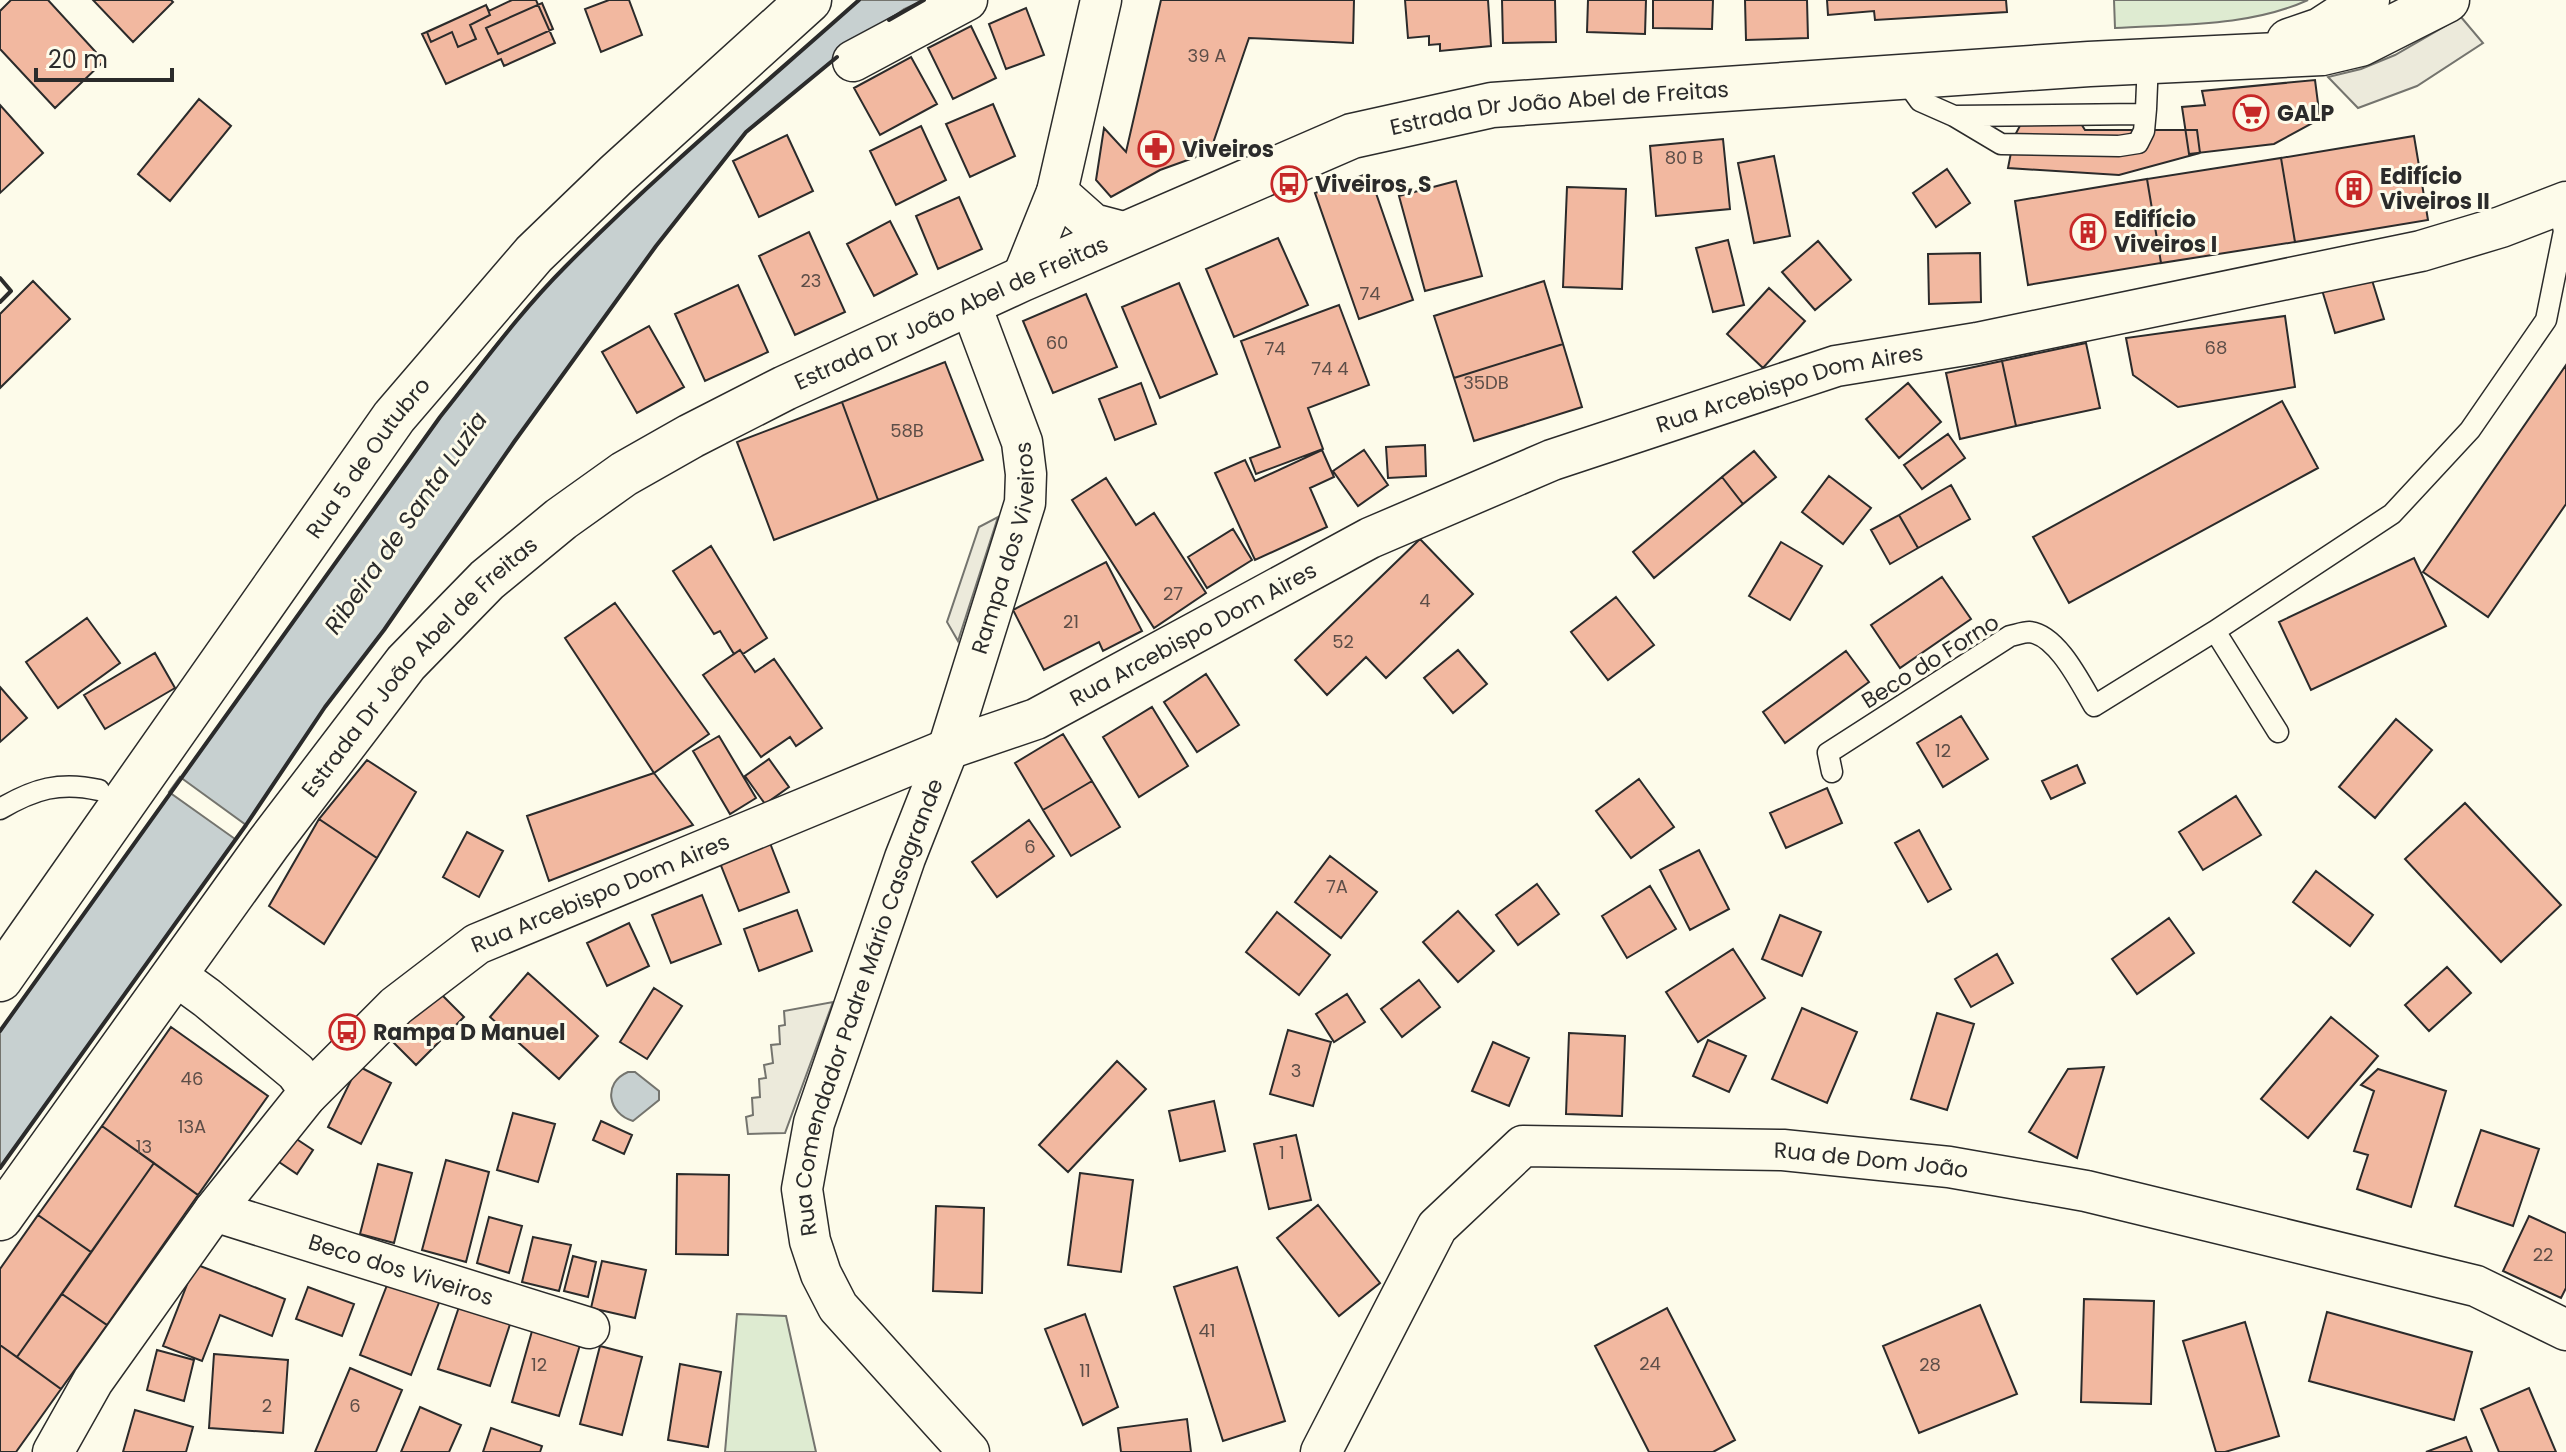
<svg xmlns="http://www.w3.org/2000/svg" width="2566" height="1452" font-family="Poppins,sans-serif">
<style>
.green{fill:#deebd1;stroke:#74746e;stroke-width:2}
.parking{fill:#eceadb;stroke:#74746e;stroke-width:2}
.water{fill:#c7d0d0;stroke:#74746e;stroke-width:2}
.pier{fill:#fdfbea;stroke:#74746e;stroke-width:2}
.building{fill:#f2b8a0;stroke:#2b2b2b;stroke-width:2}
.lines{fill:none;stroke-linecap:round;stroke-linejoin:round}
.lane-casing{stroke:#2b2b2b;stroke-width:23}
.street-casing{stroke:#2b2b2b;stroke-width:43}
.secondary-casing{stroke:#2b2b2b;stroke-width:47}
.lane{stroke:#fdfbea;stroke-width:20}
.street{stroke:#fdfbea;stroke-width:40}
.secondary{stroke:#fdfbea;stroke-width:44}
.wall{stroke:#2b2b2b;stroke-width:4}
.labels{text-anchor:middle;stroke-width:6;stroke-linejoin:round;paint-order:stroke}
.number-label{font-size:18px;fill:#5d4e48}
.street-label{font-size:22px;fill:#2b2b2b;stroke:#fdfbea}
.poi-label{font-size:22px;font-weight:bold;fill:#2b2b2b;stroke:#fdfbea;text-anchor:start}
.water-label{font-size:24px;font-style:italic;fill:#2b2b2b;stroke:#fdfbea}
</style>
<rect width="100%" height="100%" fill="#fdfbea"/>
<path class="green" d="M2114,0h194c-59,27 -129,24 -193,28z
M737,1314l49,2 30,136h-91z"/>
<path class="parking" d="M2461,17l22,26 -66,43 -59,22 -30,-31 33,-8 34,-14z
M998,517l-40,124 -11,-19 32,-95z
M833,1002l-48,131 -37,1 -2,-17 7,-2 -1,-17 8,-1 -1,-18 7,-1 -2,-13 9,-2 -2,-18 9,-1 -1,-18 6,-1 -1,-14z"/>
<path class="water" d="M859,0h65l-20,9 -65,46 -93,78 -90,113 -142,196 -130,188 -59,77 -79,118 -246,343v-137l440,-614c40,-52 79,-104 125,-150 93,-94 195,-179 294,-267z
M628,1072h7l24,19v9l-26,21c-25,-7 -31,-38 -5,-49z"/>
<path class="pier" d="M180,777l66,48 -11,14 -66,-47z"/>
<path class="building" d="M11,0h37l56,61 -49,47 -55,-59v-38z
M93,0h78l2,2 -40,40z
M512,0h24l19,43 -51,23 -3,-7 -55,25 -24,-50 64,-29 3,6z
M609,0h20l13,35 -41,17 -16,-43z
M1161,0h193l-1,43 -104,-5 -39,114 -50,18 -49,27 -15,-17 8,-52 22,24z
M1405,0h83l3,46 -51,5v-7l-11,1v-9l-21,2z
M1502,0h53l1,42 -53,1z
M1588,0h58l-1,34 -58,-2z
M1653,0h60l-1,29 -59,-1z
M1745,0h62l1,38 -62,2z
M1827,0h179l1,12 -132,8 -1,-9 -46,4z
M542,3l11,26 -55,25 -12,-26z
M486,5l4,10 -20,10 6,14 -18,8 -6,-15 -21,10 -4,-10z
M1026,8l18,47 -38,14 -17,-45z
M971,26l25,52 -43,21 -25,-51z
M911,57l26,47 -57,31 -26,-47z
M2315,80l5,39 -46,25 -85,10 -7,-47 23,-2 -3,-14z
M199,99l32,27 -61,75 -32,-27z
M993,104l22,52 -45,21 -24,-53z
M0,105l43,48 -43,40z
M2023,120l57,2 5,8h112l3,23 -81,22 -111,-7 6,-31z
M921,126l25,54 -50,25 -26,-54z
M787,135l26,56 -54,26 -26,-56z
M2414,136l14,84 -133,22 -14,-84z
M1723,139l7,70 -74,7 -6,-70z
M1774,156l16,80 -36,7 -16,-80z
M2281,158l14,84 -134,21 -14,-84z
M1947,169l23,34 -34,24 -23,-34z
M1369,173l44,127 -54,19 -44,-126z
M2147,179l14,84 -133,22 -13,-84z
M1456,181l26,95 -57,15 -26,-95z
M1567,187l59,2 -4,100 -59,-2z
M959,197l23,52 -44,20 -22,-53z
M890,221l27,53 -43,22 -27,-52z
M809,232l36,80 -50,23 -36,-79z
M1278,238l30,67 -74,32 -28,-68z
M1728,240l16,65 -31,7 -17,-64z
M1818,241l33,39 -36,30 -33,-38z
M1980,253l1,49 -52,2 -1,-50z
M2371,277l13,42 -49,14 -13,-43z
M33,281l37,38 -70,69v-74z
M1544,281l19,63 -109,34 -20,-62z
M1179,283l38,91 -57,24 -38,-91z
M738,285l30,67 -63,29 -30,-67z
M1769,288l36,33 -42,47 -36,-34z
M1086,294l31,73 -64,26 -30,-72z
M1339,305l30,80 -61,23 15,41 -67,25 -6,-16 30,-11 -39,-106z
M2285,316l10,71 -117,20 -45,-32 -7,-37z
M649,326l35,61 -47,26 -35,-61z
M2086,343l14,65 -84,18 -14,-65z
M1563,344l19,63 -108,34 -20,-63z
M2002,361l14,65 -56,13 -14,-66z
M945,362l38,98 -105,40 -36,-98z
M2566,365v139l-78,113 -65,-45z
M1141,383l15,41 -41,16 -16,-41z
M1908,383l33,39 -42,36 -33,-39z
M2282,401l36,67 -249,135 -36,-66z
M842,402l36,98 -104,40 -37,-98z
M1948,434l17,24 -43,31 -18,-24z
M1425,445l1,31 -38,2 -2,-31z
M1322,450l12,27 -24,11 17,39 -72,33 -40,-87 30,-13 10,21z
M1364,450l24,35 -30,21 -25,-35z
M1754,451l22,26 -33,27 -21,-27z
M1829,476l42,32 -28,36 -41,-32z
M1722,477l21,27 -89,74 -21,-26z
M1106,478l30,47 18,-12 52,80 -52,35 -82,-128z
M1951,485l19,34 -52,29 -19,-33z
M1899,515l19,33 -28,16 -19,-34z
M1233,529l19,31 -45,28 -19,-31z
M1420,539l53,55 -87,84 -20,-21 -39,38 -32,-35z
M1781,542l41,24 -32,54 -41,-24z
M711,546l56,92 -24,16 -3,-4 -6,4 -14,-23 -6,3 -41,-63z
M2414,558l32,68 -135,64 -32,-68z
M1106,562l36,69 -39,20 -4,-9 -55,28 -31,-60z
M1942,577l29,42 -71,49 -29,-43z
M1616,597l38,48 -46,35 -37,-48z
M615,603l94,131 -55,39 -89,-135z
M87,618l33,45 -62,45 -32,-46z
M740,650l15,22 19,-13 48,69 -26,18 -6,-9 -29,20 -58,-82z
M1458,650l29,34 -34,29 -29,-35z
M1846,651l23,31 -84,61 -22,-31z
M155,653l20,35 -70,41 -21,-34z
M1206,674l33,51 -42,27 -33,-50z
M0,687l27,31 -27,24z
M1152,707l36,59 -49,31 -36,-60z
M1961,716l27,43 -45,28 -26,-44z
M2396,719l36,31 -57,68 -36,-31z
M1063,734l29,47 -49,29 -28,-47z
M719,736l37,62 -26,16 -37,-63z
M769,759l20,28 -24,17 -20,-28z
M367,760l49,32 -39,66 -58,-39z
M2077,765l8,18 -34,16 -9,-18z
M654,773l39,52 -144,56 -22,-65z
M1639,779l35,48 -43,31 -35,-47z
M1092,781l28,46 -49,29 -28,-46z
M1827,788l15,35 -56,25 -16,-35z
M2236,796l25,39 -58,35 -24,-38z
M2465,803l96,102 -60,57 -96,-103z
M319,819l58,39 -53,86 -55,-38z
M1029,820l25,36 -57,41 -25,-35z
M1919,830l32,59 -23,13 -33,-59z
M467,832l36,19 -24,46 -36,-20z
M770,843l19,49 -50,19 -19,-48z
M1699,850l30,59 -39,21 -30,-60z
M1330,856l47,36 -36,46 -46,-36z
M2316,871l57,44 -23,31 -57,-44z
M1537,884l22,30 -41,31 -22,-30z
M1650,886l26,43 -49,29 -25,-42z
M702,895l19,49 -50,19 -19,-48z
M797,910l15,41 -53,20 -15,-42z
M1458,911l36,40 -36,31 -35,-40z
M1277,912l53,43 -31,40 -53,-43z
M1780,915l41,17 -19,44 -40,-17z
M2169,918l25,35 -57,41 -25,-35z
M629,923l20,43 -42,20 -20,-43z
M1733,949l32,49 -67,44 -32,-50z
M1997,954l16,29 -42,24 -16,-28z
M2447,967l24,26 -42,38 -24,-26z
M528,973l70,63 -39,43 -69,-62z
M1419,980l21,27 -38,30 -21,-28z
M654,988l28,18 -35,53 -27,-17z
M438,991l26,26 -48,48 -26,-26z
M1347,994l18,28 -31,20 -18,-28z
M1802,1008l55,24 -30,71 -55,-24z
M1937,1013l37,11 -27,86 -36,-11z
M2331,1017l47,39 -70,82 -47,-39z
M171,1027l97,69 -70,99 -96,-69z
M1288,1030l43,12 -18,64 -43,-12z
M1569,1033l56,3 -3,80 -56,-2z
M1708,1040l38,16 -17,36 -36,-16z
M1493,1042l36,16 -20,48 -37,-15z
M1117,1061l29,28 -78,83 -29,-27z
M358,1066l33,17 -30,61 -33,-17z
M2104,1067l-27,91 -48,-26 39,-63z
M2378,1069l68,22 -35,116 -54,-18 11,-34 -14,-4 20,-60 -13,-6z
M1214,1101l11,50 -45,10 -11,-50z
M513,1113l42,11 -17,58 -41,-12z
M601,1121l31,14 -8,19 -31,-14z
M102,1126l52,37 -63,89 -53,-37z
M2481,1130l58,19 -26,77 -58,-20z
M1296,1135l15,65 -42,9 -15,-65z
M292,1136l21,14 -16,24 -21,-14z
M446,1160l43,12 -23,90 -44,-12z
M154,1163l44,32 -91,130 -45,-31z
M378,1164l34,9 -18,70 -34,-9z
M1080,1173l53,7 -12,92 -53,-7z
M677,1174l52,1 -1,80 -52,-1z
M1318,1205l62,78 -41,33 -62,-78z
M936,1206l48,2 -2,85 -49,-2z
M38,1215l53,37 -74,105 -17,-12v-76z
M2529,1216l37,17v55l-5,10 -58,-27z
M489,1217l33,9 -13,47 -32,-10z
M533,1237l38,8 -12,46 -37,-9z
M573,1256l23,6 -8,35 -24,-6z
M602,1261l44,9 -11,48 -44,-10z
M195,1264l90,35 -13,37 -52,-21 -18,46 -39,-15z
M1237,1267l48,154 -62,20 -49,-154z
M389,1280l51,20 -29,75 -51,-20z
M308,1287l46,17 -12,32 -46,-17z
M62,1294l45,31 -46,64 -44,-32z
M462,1298l51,17 -23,71 -52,-17z
M2084,1299l70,2 -3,103 -70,-2z
M1980,1305l37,89 -98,39 -36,-87z
M1667,1308l68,132 -22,12h-64l-54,-106z
M2327,1312l145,40 -18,68 -145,-39z
M1085,1314l33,93 -35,18 -38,-96z
M2245,1322l34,114 -54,16h-9l-33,-111z
M534,1324l48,14 -23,78 -47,-14z
M0,1345l61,44 -45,63h-16z
M600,1346l42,11 -20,78 -42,-11z
M157,1350l37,10 -10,41 -37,-11z
M214,1354l74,6 -5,73 -74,-5z
M680,1364l41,8 -13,75 -40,-7z
M350,1368l52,22 -26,62h-61z
M2529,1388l27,64h-57l-18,-43z
M420,1407l41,18 -12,27h-48z
M135,1410l58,17 -7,25h-63z
M1187,1419l4,33h-70l-3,-24z
M491,1428l51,18 -2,6h-57z
M2466,1437l6,15h-46z"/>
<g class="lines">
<defs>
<path id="lane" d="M1902,76l18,25 34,15 187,-2 5,-5 2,-48
M1954,116l47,28 118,2 19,-3 6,-12 2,-22
M2215,631l63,101
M1832,772l-4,-19 182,-117c5,-1 14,-4 19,-4 28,2 52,52 65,74l121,-75 177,-117 78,-84 76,-110 18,-89 -6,-27
M0,809c34,-20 60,-28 99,-19"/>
<g id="street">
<path d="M853,61l114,-61"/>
<path d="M1057,192l36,32 34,9"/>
<path d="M1022,279l35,-87 44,-192"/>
<path d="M174,974l33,24 89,74 8,11 2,13"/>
<path id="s1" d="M214,1211l375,117"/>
<path id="s2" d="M53,1452l40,-71 121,-170 92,-115 90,-90 81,-62 471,-195 88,-30 334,-181 182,-78 284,-94 141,-23 444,-92 80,-24 65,-25"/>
<path id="s3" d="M969,1452l-131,-145 -17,-33 -11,-33 -8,-52 12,-66 91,-265 43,-109 77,-246 1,-29 -4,-32 -52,-139"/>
<path id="s4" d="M1321,1452l116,-225 86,-81 260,4 166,17 137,24 390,95 90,44"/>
</g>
<g id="secondary">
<path d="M2289,41l32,-11 46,-30"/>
<path id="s5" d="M0,979l394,-562 140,-163 82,-79 193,-175"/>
<path id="s6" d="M0,1218l268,-374 138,-181 81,-83 74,-61 63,-45 67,-38 94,-48 237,-109 330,-143 140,-31 597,-41 233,-11 38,-9 87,-44"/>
</g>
</defs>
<use href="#lane" class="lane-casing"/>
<use href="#street" class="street-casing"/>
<use href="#secondary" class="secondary-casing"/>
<use href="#lane" class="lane"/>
<use href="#street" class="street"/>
<use href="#secondary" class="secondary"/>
<path class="wall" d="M889,20l35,-20
M0,278l11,13 -11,11
M0,1031l440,-614c41,-51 79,-104 125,-150 93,-94 195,-179 294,-267
M0,1168l246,-343 79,-118 59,-77 130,-188 142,-196 90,-114 91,-75"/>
</g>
<defs>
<symbol id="supermarket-ring" viewBox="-11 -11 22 22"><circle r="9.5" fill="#fdfbea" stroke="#c62828" stroke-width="1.5"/><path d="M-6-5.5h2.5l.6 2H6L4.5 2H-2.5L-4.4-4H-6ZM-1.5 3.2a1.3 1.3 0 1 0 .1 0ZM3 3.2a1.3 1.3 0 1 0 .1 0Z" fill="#c62828"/></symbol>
<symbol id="pharmacy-ring" viewBox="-11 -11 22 22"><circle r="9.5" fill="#fdfbea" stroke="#c62828" stroke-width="1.5"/><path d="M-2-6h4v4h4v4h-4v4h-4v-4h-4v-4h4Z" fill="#c62828"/></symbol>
<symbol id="bus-ring" viewBox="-11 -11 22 22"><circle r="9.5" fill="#fdfbea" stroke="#c62828" stroke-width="1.5"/><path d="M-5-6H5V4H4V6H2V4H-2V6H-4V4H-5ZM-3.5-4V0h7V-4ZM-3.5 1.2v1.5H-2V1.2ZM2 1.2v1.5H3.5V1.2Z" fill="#c62828"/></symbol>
<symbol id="building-ring" viewBox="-11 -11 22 22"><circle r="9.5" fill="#fdfbea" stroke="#c62828" stroke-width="1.5"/><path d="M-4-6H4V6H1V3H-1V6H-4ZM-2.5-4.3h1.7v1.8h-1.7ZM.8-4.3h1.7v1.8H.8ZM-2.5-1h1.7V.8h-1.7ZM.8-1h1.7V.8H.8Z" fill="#c62828"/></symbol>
</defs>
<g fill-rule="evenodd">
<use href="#supermarket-ring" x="2231" y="93" width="40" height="40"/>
<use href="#pharmacy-ring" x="1136" y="129" width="40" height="40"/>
<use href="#bus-ring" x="1269" y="164" width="40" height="40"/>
<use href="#building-ring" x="2334" y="169" width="40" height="40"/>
<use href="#building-ring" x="2068" y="212" width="40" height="40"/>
<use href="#bus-ring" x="327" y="1012" width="40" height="40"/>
</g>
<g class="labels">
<g class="number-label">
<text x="1207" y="62">39 A</text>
<text x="1684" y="164">80 B</text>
<text x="811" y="287">23</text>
<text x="1370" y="300">74</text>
<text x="1057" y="349">60</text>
<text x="2216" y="354">68</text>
<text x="1275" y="355">74</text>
<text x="1330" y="375">74 4</text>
<text x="1486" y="389">35DB</text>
<text x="907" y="437">58B</text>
<text x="1173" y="600">27</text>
<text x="1425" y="607">4</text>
<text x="1071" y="628">21</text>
<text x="1343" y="648">52</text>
<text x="1943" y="757">12</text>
<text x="1030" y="853">6</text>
<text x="1337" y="893">7A</text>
<text x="1296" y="1077">3</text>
<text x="192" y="1085">46</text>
<text x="192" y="1133">13A</text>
<text x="144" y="1153">13</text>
<text x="1282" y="1159">1</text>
<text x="2543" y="1261">22</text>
<text x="1207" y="1337">41</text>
<text x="1650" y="1370">24</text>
<text x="539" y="1371">12</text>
<text x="1930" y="1371">28</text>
<text x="1085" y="1377">11</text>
<text x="267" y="1412">2</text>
<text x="355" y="1412">6</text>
</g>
<g class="street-label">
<text dy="8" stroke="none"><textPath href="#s6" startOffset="1990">Estrada Dr João Abel de Freitas</textPath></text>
<text dy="8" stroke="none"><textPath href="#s6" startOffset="1342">Estrada Dr João Abel de Freitas</textPath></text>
<text dy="8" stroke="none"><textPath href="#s2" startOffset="2096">Rua Arcebispo Dom Aires</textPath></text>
<text dy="8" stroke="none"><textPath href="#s5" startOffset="638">Rua 5 de Outubro</textPath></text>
<text dy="8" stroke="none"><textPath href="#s3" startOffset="994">Rampa dos Viveiros</textPath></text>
<text dy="8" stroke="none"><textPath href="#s2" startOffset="1448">Rua Arcebispo Dom Aires</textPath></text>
<text transform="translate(1930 661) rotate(-32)" y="8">Beco do Forno</text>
<text dy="8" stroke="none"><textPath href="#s6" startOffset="694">Estrada Dr João Abel de Freitas</textPath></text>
<text dy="8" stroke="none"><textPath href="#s2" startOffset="800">Rua Arcebispo Dom Aires</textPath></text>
<text dy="8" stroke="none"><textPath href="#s3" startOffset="512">Rua Comendador Padre Mário Casagrande</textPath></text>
<text dy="8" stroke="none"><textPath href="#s4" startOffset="720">Rua de Dom João</textPath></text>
<text dy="8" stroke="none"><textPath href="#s1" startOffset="196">Beco dos Viveiros</textPath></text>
</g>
<g class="poi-label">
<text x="2277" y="121">GALP</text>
<text x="1182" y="157">Viveiros</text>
<text x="2380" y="184">Edifício<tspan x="2380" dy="25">Viveiros II</tspan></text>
<text x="1315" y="192">Viveiros, S</text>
<text x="2114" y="227">Edifício<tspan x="2114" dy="25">Viveiros I</tspan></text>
<text x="373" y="1040">Rampa D Manuel</text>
</g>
<g class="water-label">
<text transform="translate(406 523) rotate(-55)" y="8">Ribeira de Santa Luzia</text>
</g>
</g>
<path d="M36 68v12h136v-12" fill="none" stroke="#2b2b2b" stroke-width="4"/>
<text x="48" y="68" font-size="24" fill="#2b2b2b" stroke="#fdfbea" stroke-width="6" paint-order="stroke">20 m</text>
</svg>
